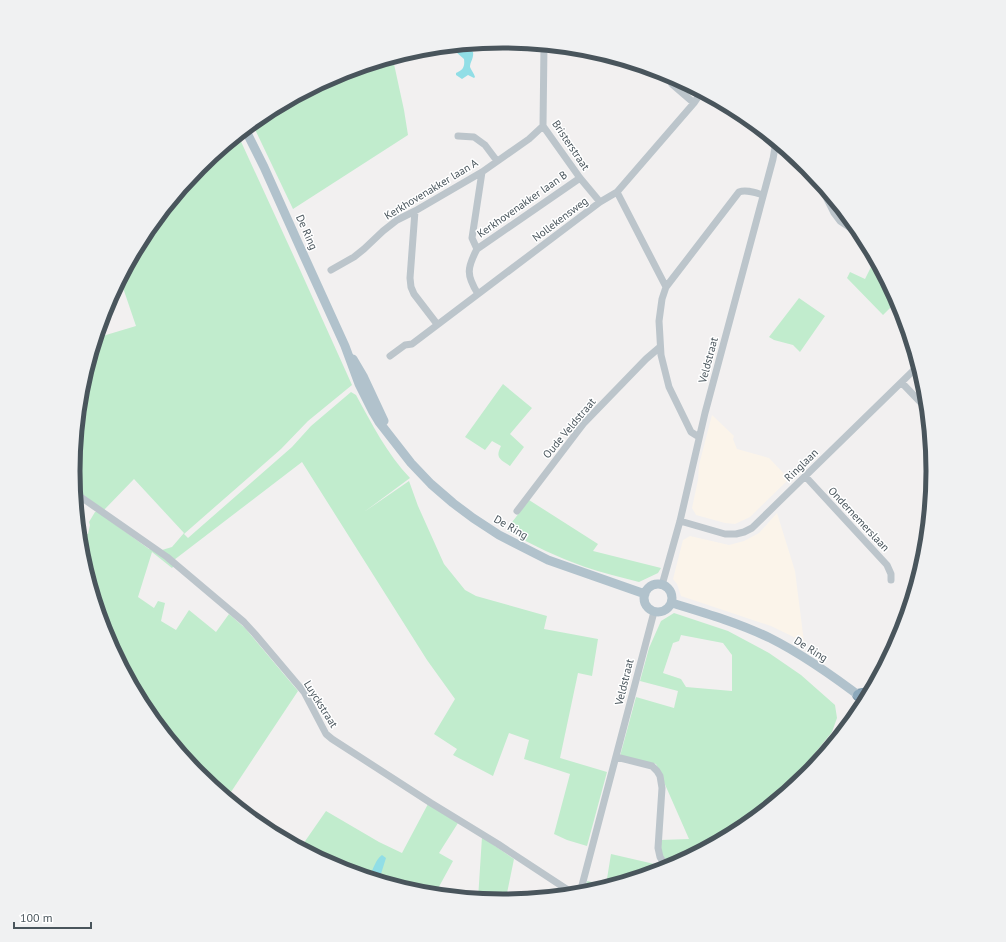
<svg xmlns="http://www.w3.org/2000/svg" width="1006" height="942" font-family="'PT Sans',sans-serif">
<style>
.commercial{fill:#fbf4ea}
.green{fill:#c1eccd;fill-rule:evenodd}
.water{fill:#91dee6}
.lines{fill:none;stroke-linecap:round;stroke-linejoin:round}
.highway-casing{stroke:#7693a6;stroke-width:12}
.minor{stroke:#bcc5cb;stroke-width:7}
.major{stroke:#b1c2cc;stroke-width:9}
.highway{stroke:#8ba8bb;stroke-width:10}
.labels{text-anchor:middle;stroke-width:3;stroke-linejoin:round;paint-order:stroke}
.street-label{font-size:11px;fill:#49555c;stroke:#fff}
.rim{fill:none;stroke:#49555c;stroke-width:5}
</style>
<rect width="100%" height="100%" fill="#f2f0f0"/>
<path class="commercial" d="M712,415l22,21 -1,3 4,10 32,9 20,21 -39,38 -15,7 -10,-1 -29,-8 -4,-7 6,-28 1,-15z
M777,513l18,58 9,71 -33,-16 -90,-30 -4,-12 -4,-5 10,-39 7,-4 39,9 15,-4 15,-8z"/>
<path class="green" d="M393,57l1,7 10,46 4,25 -115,74 -41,-86 12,-10 75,-39z
M684,82l12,7 -1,4 -4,2 -10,-9z
M238,135l63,137 51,113 -44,36 -27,28 -97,85 4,4 104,-91 19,-21 40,-34 5,3c16,29 31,59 54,83l-46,34 45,-31 9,25 26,58 21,26 11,6 71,20 -3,13 54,10 -6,37 -14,-3 -18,85 47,14 -20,74 -20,-6 -13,-6 16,-60 -46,-15 5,-19 -20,-7 -16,43 -40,-21 4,-6 -23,-15 21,-35 -28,-39 -125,-198 -128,98 3,2 -5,6 -20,-16 -14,45 16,11 4,-7 7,2 -4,18 15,9 13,-20 27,22 13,-18 16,14 53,63 -71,107 -28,-23 -54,-65 -39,-75 -25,-80 -1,-10 3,-11h5l2,-9 -1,-3 6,-10h3l51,37 13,1 10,-3 12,-14 -50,-54 -30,31 -29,-21 -2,-18 8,-84 15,-49 40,-12 -16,-47 26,-47 53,-65z
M875,259l18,33 -5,10 4,4 -9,9 -36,-37 3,-6 15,7z
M799,298l26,18 -25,36 -7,-7 -19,-5 -5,-3z
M503,384l29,24 -22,26 14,13 -14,19c-10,-7 -15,-8 -9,-20l-9,-5 -7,9 -20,-13z
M529,500l69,44 -5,7 68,17 -3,5 -19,9c-18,-5 -36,-9 -54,-15 -27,-10 -54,-22 -79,-37z
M674,613l54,18 41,22 32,22 34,30 2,13 -5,14 -54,67 -36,30 -73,39 -8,-12 -1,-16 29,-1 -33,-75 -36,-8 16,-59 38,11 4,-17 -38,-10 9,-33 12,-27zM681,635l42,8 9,12v36l-46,-4 -5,-8 -18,-6 10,-30 6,-2z
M428,804l30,19 -19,30 14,8 -18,33 -16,-1 -81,-25 -65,-35 -14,-9 3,-4 39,27 25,-36 53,31 23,11z
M482,837l32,22 -8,39 8,2 -11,1 -25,-2z
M611,854l52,12 2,3 -81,24 3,-12 19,4z"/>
<path class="water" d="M461,46l4,1 8,5c1,6 -3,10 -3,15 1,3 4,6 5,10l-1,1 -6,-3 -6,4 -6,-4v-2c7,-3 9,-6 8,-14l-8,-7v-2z
M382,855l4,3 -6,19 -3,-1 -6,2 -1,-2c3,-7 6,-17 12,-21z"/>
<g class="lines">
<defs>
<path id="highway" d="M858,695l11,-2"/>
</defs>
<use href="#highway" class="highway-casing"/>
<path class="minor" d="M544,45l-1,81 37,52 20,24
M620,59v1
M669,74l-1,4 4,6 22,19
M458,136l16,1 11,8 12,16
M818,181l16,32 6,8 23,15
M617,192l49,95
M415,211l-5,67 1,9 3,7 23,30
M477,249l103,-71
M331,270l23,-13 10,-8 19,-18 14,-11 18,-9 67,-39 47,-33 14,-13
M478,294c-12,-19 -11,-26 -1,-45l-5,-11 10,-66
M390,356l15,-11 7,-1 188,-142 17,-10 77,-89 4,-6 2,-6
M902,383l25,26
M699,437l-8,-5 -22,-45 -8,-32 -2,-34 3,-22 4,-12 73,-95c7,-3 17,1 24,3
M805,476l82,89 4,9v6
M75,493l92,64 77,65 11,12 49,58 22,42 6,5 99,64 67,41 76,50
M517,511l67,-88 62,-64 14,-12
M680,521l45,13h11l8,-2 8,-4 166,-162
M662,585l18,-64 25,-108 68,-254 3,-17
M616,757l36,9 5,5 3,5 2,12 -4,60 2,9 7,11
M580,893l74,-281"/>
<path class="major" d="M245,129l19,38 35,78 46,101 14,38 14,28 6,10 32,41 20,21 22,19 20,15 26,17 49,25 97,34
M353,359l10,17 21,45
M644 598a14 14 0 1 1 28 0a14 14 0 1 1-28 0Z
M672,603c33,10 67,20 98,35 34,17 66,40 96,63"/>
<use href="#highway" class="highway"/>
</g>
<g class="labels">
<g class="street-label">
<text transform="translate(571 145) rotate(56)" y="4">Bristerstraat</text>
<text transform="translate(431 189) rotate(-31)" y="4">Kerkhovenakker laan A</text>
<text transform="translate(522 204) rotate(-35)" y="4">Kerkhovenakker laan B</text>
<text transform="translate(560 219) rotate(-37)" y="4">Nollekensweg</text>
<text transform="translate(307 232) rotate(66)" y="4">De Ring</text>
<text transform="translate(708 360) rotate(-75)" y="4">Veldstraat</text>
<text transform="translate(569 428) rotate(-50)" y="4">Oude Veldstraat</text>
<text transform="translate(801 465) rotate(-44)" y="4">Ringlaan</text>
<text transform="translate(859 519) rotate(47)" y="4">Ondernemerslaan</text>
<text transform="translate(511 527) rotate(30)" y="4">De Ring</text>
<text transform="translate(811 649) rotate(32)" y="4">De Ring</text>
<text transform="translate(624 682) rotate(-76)" y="4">Veldstraat</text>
<text transform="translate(321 704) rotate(58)" y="4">Luyckstraat</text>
</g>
</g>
<path d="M0 0H1006V942H0ZM80 471a423 423 0 1 1 846 0a423 423 0 1 1-846 0Z" fill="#f0f1f2" fill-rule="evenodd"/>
<path class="rim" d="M80 471a423 423 0 1 1 846 0a423 423 0 1 1-846 0Z"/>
<path d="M14 922v6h77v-6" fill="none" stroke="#49555c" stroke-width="2"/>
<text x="20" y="922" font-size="12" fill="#49555c" stroke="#ffffff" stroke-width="3" paint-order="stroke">100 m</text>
</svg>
